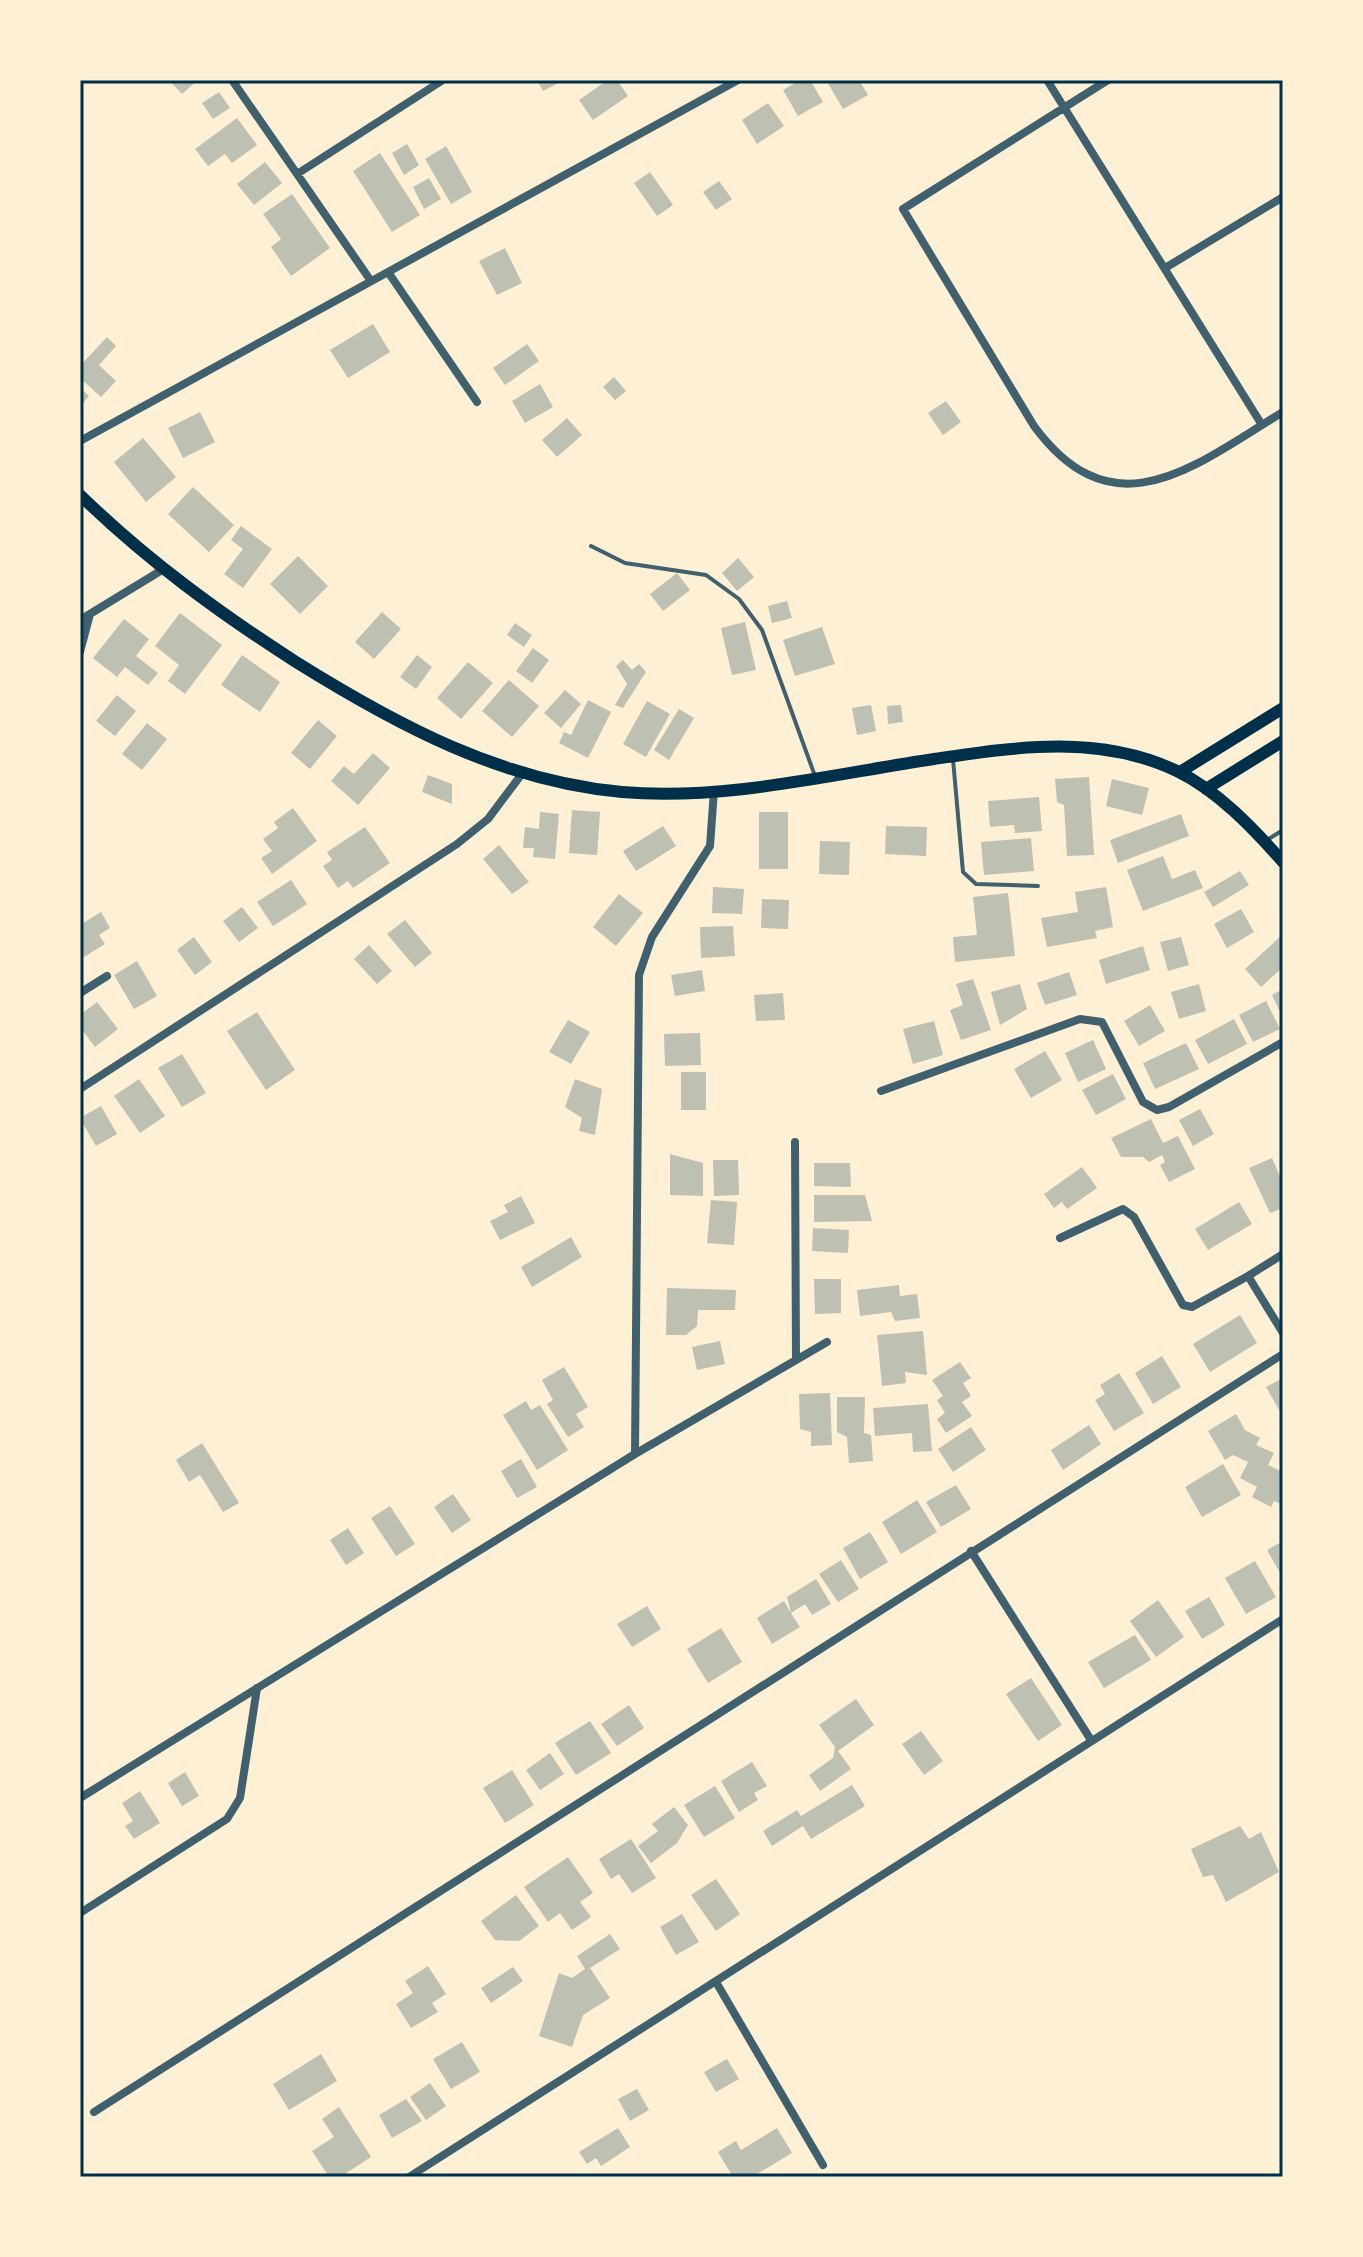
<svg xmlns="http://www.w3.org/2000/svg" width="1363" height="2257" font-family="'Space Grotesk',sans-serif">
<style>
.building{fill:#bec0b2}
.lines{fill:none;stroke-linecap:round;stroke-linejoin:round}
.service{stroke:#3f606c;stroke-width:4}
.minor{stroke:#3f606c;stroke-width:8}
.secondary{stroke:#003049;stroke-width:12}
.neatline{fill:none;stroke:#003049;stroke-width:3}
</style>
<rect width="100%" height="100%" fill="#fdf0d5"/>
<path class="building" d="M169,80h29l-16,14z
M537,80h27l-21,11z
M608,80h9l11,16 -35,24 -14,-20z
M800,80h10l13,22 -25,14 -15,-26z
M826,80h33l9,15 -25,14z
M219,92l11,16 -17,11 -11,-16z
M768,103l16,23 -27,18 -15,-24z
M237,118l20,27 -25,18 -7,-9 -17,12 -13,-17z
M407,144l12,21 -15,10 -12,-22z
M446,146l26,46 -21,12 -26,-45z
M380,153l40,62 -28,17 -39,-61z
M265,162l17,21 -28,22 -17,-21z
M650,172l23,33 -16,11 -23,-33z
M429,178l12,21 -17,10 -11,-22z
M719,181l13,18 -16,11 -13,-18z
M292,194l38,54 -39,28 -20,-29 10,-8 -18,-25z
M505,248l17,35 -25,12 -18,-34z
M373,324l17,28 -42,26 -18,-28z
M107,337l9,9 -17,19 17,16 -15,16 -21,-19v-12z
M527,344l12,17 -34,24 -12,-17z
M614,377l12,14 -11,9 -12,-13z
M540,384l13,23 -28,16 -13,-22z
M80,388l9,8 -9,11z
M946,401l15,21 -18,13 -15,-22z
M200,412l15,30 -32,16 -15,-30z
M567,418l15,17 -25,22 -15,-17z
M143,438l33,39 -30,25 -32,-40z
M193,487l41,38 -25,27 -41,-38z
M241,526l31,23 -29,39 -19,-14 19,-25 -12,-9z
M298,556l30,30 -28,28 -30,-30z
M738,558l16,19 -17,14 -15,-18z
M677,573l13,17 -27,21 -13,-17z
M787,601l5,17 -20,5 -4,-17z
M382,612l19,17 -27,30 -19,-17z
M180,613l42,32 -37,49 -17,-13 11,-16 -24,-19z
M124,619l25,20 -13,17 22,17 -10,12 -23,-18 -8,10 -24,-19z
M745,622l11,48 -24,5 -11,-47z
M515,623l17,12 -8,12 -17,-12z
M822,627l13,37 -40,12 -12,-36z
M533,648l16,12 -17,23 -16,-12z
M242,655l38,27 -20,30 -39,-27z
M417,655l15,12 -16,22 -16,-12z
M623,660l9,10 7,-6 7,8 -23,36 -8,-3 12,-21 -11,-18z
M468,662l25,21 -32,36 -24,-21z
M509,680l30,26 -27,31 -30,-26z
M565,690l16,14 -20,24 -17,-15z
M117,695l19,16 -21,25 -19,-15z
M588,700l23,12 -23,46 -29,-15 5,-11 7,3z
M647,701l23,13 -24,43 -23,-13z
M871,705l5,26 -19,4 -5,-27z
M901,705l2,17 -15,2 -1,-18z
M679,709l15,9 -25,42 -15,-10z
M318,720l19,16 -27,33 -19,-16z
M147,723l20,16 -25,31 -20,-16z
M373,753l17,15 -32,37 -27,-24 13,-15 10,8z
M428,775l24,9v20l-30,-12z
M1089,777l5,78 -27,1 -3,-51 -7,-3 -2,-23z
M1112,779l37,9 -7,27 -36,-9z
M1039,797l3,34 -27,2 -1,-8 -24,2 -2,-26z
M293,808l24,33 -45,33 -11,-16 11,-7 -9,-12 15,-11 -4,-6z
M572,810l28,2 -3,43 -28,-2z
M540,812l19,2 -4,45 -22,-2 1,-9h-11l2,-21 14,2z
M759,812h29v57h-29z
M1181,814l8,22 -71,27 -8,-23z
M663,826l13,20 -40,25 -13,-20z
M886,826l41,1 -1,29 -41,-2z
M365,827l25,36 -37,25 -5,-7 -10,7 -15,-22 9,-6 -5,-8z
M1031,838l3,33 -50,4 -3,-33z
M820,841l30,1 -1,33 -30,-1z
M499,845l30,37 -17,12 -29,-35z
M1163,856l9,23 23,-9 8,18 -60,23 -16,-41z
M1240,871l9,14 -36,22 -9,-15z
M291,880l16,24 -34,22 -16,-24z
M713,887l31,2 -2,25 -30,-1z
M1106,887l7,40 -18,4 2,7 -50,9 -6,-29 37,-6 -3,-20z
M1008,893l7,63 -60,6 -2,-25 24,-2 -4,-38z
M619,894l24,19 -27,33 -23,-19z
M762,899l27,1 -1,29 -27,-1z
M242,907l16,21 -19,14 -16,-21z
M1241,909l13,23 -27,16 -13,-24z
M101,912l9,16 -11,7 6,9 -21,13 -4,-6v-26z
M405,920l27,33 -17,14 -28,-33z
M733,926l2,30 -34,2 -1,-31z
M1283,934v33l-22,20 -16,-18z
M194,937l18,25 -17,13 -18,-25z
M1181,937l8,28 -21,6 -8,-29z
M369,945l23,26 -15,13 -23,-25z
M1143,946l7,24 -44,14 -7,-24z
M137,961l20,35 -23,13 -20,-34z
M702,970l3,21 -30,5 -4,-21z
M1069,972l8,23 -32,10 -8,-22z
M973,979l18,51 -30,10 -11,-30 13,-5 -7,-21z
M1020,984l7,25 -27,16 -9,-33z
M1199,984l7,27 -27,8 -8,-27z
M1283,989v29l-11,-23z
M783,993l2,27 -29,1 -2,-26z
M1266,1001l14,28 -27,13 -14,-27z
M97,1002l21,27 -23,18 -15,-20v-12z
M1150,1005l15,26 -26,15 -15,-25z
M257,1012l38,58 -29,20 -39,-59z
M1234,1019l13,25 -39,20 -13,-24z
M568,1020l22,12 -19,32 -22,-12z
M934,1021l9,34 -30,9 -10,-35z
M700,1033l1,32 -36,1 -1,-32z
M1093,1040l13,29 -28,13 -13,-29z
M1186,1043l13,26 -44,20 -12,-26z
M1045,1051l17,29 -31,18 -17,-29z
M182,1054l24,39 -24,14 -24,-39z
M681,1072h25v38h-25z
M1113,1074l13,25 -30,16 -14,-25z
M139,1079l26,37 -25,17 -26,-37z
M575,1079l27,10 -7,46 -16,-4 3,-13 -17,-11z
M101,1106l16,28 -21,12 -16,-28z
M1200,1109l14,25 -21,12 -14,-26z
M1151,1119l12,24 15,-7 17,33 -26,13 -9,-17 5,-3 -3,-7 -13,7 -6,-5h-22l-10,-19z
M670,1154l33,9v33l-33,-1z
M1272,1158l11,26v24l-13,5 -21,-45z
M713,1160h25l1,35 -25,1z
M814,1163h36l1,24 -37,-1z
M1082,1167l15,21 -30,21 -5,-7 -8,6 -10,-14z
M814,1195h51l7,26 -58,1z
M521,1196l14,27 -35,17 -10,-19 18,-9 -4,-7z
M711,1200l26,2 -3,43 -27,-2z
M1239,1202l13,22 -44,26 -13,-21z
M813,1228l36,2 -1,23 -36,-2z
M571,1237l11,20 -50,30 -11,-20z
M814,1279h27v34l-26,1z
M899,1285l1,11 17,-2 3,24 -25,3 -4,-9 -31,4 -3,-26z
M667,1288l69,2 -1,20h-37l-1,16 -11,9h-20z
M1240,1315l17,28 -47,29 -17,-28z
M923,1331l4,44 -22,-3 1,11 -24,3 -5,-51z
M720,1341l5,23 -28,6 -5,-23z
M1162,1356l19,31 -28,17 -18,-31z
M960,1362l11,16 -8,5 8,13 -9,6 10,14 -26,17 -9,-14 8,-6 -8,-13 6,-4 -11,-16z
M564,1367l24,40 -12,7 8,13 -16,10 -21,-33 6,-4 -11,-20z
M1119,1373l25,40 -30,18 -19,-31 10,-6 -5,-9z
M1283,1378v39l-17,-30z
M830,1393l2,52 -21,1v-14l-11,-3 -1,-35z
M837,1397h28l-1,36 7,2 2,26 -24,2 -2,-26 -10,-5z
M526,1401l5,9 9,-5 28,45 -31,20 -34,-55z
M928,1404l4,47 -19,1 -1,-19 -37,3 -2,-28z
M1236,1414l9,16 15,8 -4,7 18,8 -6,12 15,7v33l-9,-4 -3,6 -19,-10 5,-10 -17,-9 8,-16 -15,-7 -8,5 -17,-29z
M1089,1425l12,19 -38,26 -12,-20z
M971,1427l15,23 -33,22 -15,-23z
M202,1443l37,60 -16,9 -23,-37 -11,7 -13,-22z
M521,1459l16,28 -20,11 -16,-27z
M1223,1464l18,31 -39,22 -17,-30z
M956,1485l15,24 -30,18 -15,-25z
M453,1494l18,26 -19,13 -18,-26z
M917,1500l20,32 -36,22 -19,-32z
M390,1506l25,38 -19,12 -25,-38z
M348,1528l16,25 -18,12 -16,-25z
M870,1532l18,30 -28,17 -17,-31z
M1283,1541v37l-16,-28z
M841,1560l18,29 -21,13 -19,-28z
M1255,1561l21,36 -30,17 -21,-36z
M816,1579l15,25 -19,11 -7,-11 -14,9 9,14 -28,17 -15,-26 27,-17 7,12 -4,-16z
M1209,1597l16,28 -23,14 -17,-28z
M1158,1600l26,37 -28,20 -26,-36z
M647,1606l14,23 -29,18 -15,-23z
M721,1628l21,34 -34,21 -21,-34z
M1135,1635l16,25 -47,28 -16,-26z
M1031,1678l31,47 -24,16 -32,-47z
M856,1699l18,26 -36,26 13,18 -31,22 -11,-16 24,-17 2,-11 -16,-22z
M629,1705l15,23 -27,18 -16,-22z
M590,1721l21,32 -35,22 -21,-32z
M921,1731l22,30 -19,14 -22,-31z
M550,1753l14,21 -24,16 -14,-20z
M752,1762l15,24 -13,7 4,7 -19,12 -18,-31z
M512,1770l22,35 -29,18 -22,-35z
M185,1772l14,24 -17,10 -14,-23z
M852,1785l13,21 -54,33 -8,-13 -31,20 -9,-15 34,-21 4,6z
M715,1786l20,32 -31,19 -20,-32z
M140,1791l20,32 -26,16 -9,-13 8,-5 -11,-18z
M674,1807l14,18 -11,18 -26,20 -13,-17 20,-15 -6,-7z
M1240,1826l9,13 12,-7 18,40 -53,30 -13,-27 -10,2 -12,-28z
M631,1839l25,39 -24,15 -13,-19 -8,5 -12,-20z
M568,1857l25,36 -13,9 11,15 -19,13 -12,-17 -12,9 -24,-35z
M716,1879l24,35 -24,17 -25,-36z
M516,1895l23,31 -20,15 -24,-1 -14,-19z
M682,1914l17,28 -23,13 -16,-28z
M610,1934l10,15 -30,19 20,30 -27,17 -11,32 -33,-11 20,-63 13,5 13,-9 -8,-13z
M428,1966l18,28 -14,9 6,9 -27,16 -15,-24 17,-11 -8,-12z
M513,1967l10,14 -32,22 -10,-15z
M462,2042l18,30 -29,17 -18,-30z
M321,2054l16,27 -48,29 -16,-26z
M727,2059l12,20 -23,13 -12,-20z
M430,2083l16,23 -20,14 -16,-23z
M637,2089l12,21 -19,11 -12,-22z
M406,2099l16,22 -30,17 -13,-23z
M339,2107l32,50 -31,20h-11l-17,-26 22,-14 -12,-18z
M618,2128l12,19 -29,19 -5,-8 -9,6 -8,-12z
M777,2128l15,25 -40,24h-19l-15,-25 18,-11 5,9z"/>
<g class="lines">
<path class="service" d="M591,546l34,17 81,12 33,24 23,31 53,146
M953,759l10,113 13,12 62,2
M1267,840l16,-10"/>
<path class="minor" d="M232,80l139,201
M1047,80l215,345
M1108,80l-205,129 131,217c81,110 162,38 249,-14
M297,174l146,-94
M1165,268l118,-71
M388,272l89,130
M80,441l658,-361
M80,620l82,-50
M80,652l10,-38
M80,993l27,-17
M80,1089l377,-245 31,-25 36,-48
M881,1091l199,-72 22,3 41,80 14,8 12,-3 114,-65
M795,1142l1,218
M1060,1238l63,-29 11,8 49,88 9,2 56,-31
M1283,1254l-35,22 35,57
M635,1454l192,-112
M971,1551l120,189
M80,1798l555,-344 4,-479 13,-38 58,-91 4,-56
M80,1913l147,-94 13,-21 17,-110
M716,1982l107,183
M94,2112l1189,-758
M409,2177l874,-558"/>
<path class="secondary" d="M80,495c67,65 138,117 216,167 101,63 205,119 326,130 103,9 211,-18 312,-33 82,-12 165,-25 243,12 41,20 76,57 106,91
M1180,772l103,-64
M1206,789l77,-48"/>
</g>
<rect width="1363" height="2257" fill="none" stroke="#fdf0d5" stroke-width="164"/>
<rect x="82" y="82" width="1199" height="2093" class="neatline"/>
</svg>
